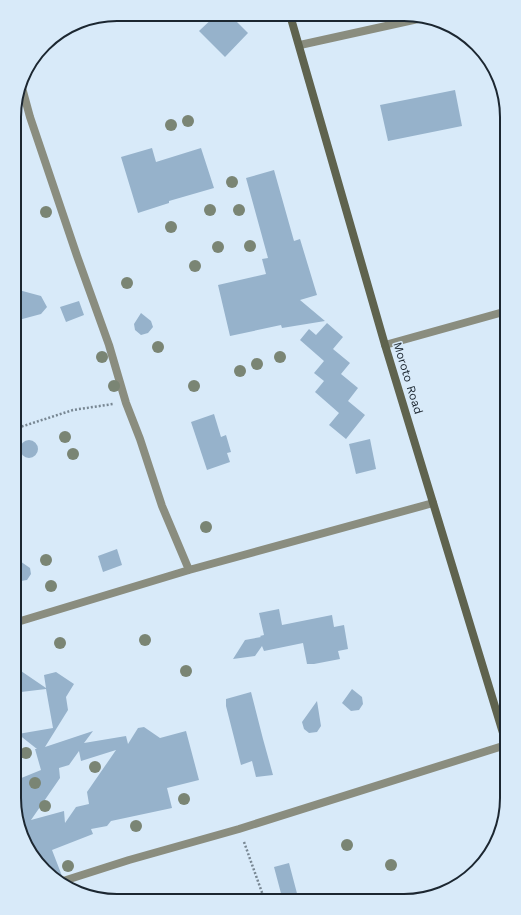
<svg xmlns="http://www.w3.org/2000/svg" width="521" height="915" font-family="'Work Sans',sans-serif">
<style>
.building{fill:#96b2cb;fill-rule:evenodd}
.lines{fill:none;stroke-linecap:round;stroke-linejoin:round}
.path{stroke:#788793;stroke-width:2.5;stroke-dasharray:2 2;stroke-linecap:butt}
.service{stroke:#8a8d7f;stroke-width:8}
.minor{stroke:#8a8d7f;stroke-width:8}
.secondary{stroke:#5f634e;stroke-width:8}
.tree{fill:#7a8574}
.labels{text-anchor:middle;stroke-width:3;stroke-linejoin:round;paint-order:stroke}
.street-label{font-size:12px;fill:#1c2731;stroke:#d8eaf9}
.rim{fill:none;stroke:#1c2731;stroke-width:2}
</style>
<rect width="100%" height="100%" fill="#d8eaf9"/>
<path class="building" d="M216,15h14l18,18 -23,24 -26,-26z
M455,90l7,36 -74,15 -8,-36z
M152,148l4,14 45,-14 13,40 -45,13v2l-31,10 -17,-56z
M274,170l20,71 6,-2 17,56 -17,5 25,21 -43,7 -1,-3 -51,11 -12,-51 48,-11 -4,-15 6,-1 -22,-80z
M15,289l26,7 6,11 -6,7 -26,7z
M79,301l5,14 -18,7 -6,-15z
M141,313l10,8 2,6 -5,6 -7,2 -6,-5 -1,-6z
M327,323l16,14 -10,12 17,14 -9,11 17,14 -10,13 17,14 -19,24 -17,-14 10,-12 -24,-21 9,-11 -10,-8 10,-12 -24,-21 9,-11 7,6z
M214,414l7,23 5,-2 5,17 -4,1 3,9 -23,8 -16,-48z
M370,439l6,30 -20,5 -7,-30z
M20 449a9 9 0 1 1 18 0a9 9 0 1 1-18 0Z
M117,549l5,16 -19,7 -5,-16z
M14,557l16,11 1,6 -4,6 -13,2z
M279,609l3,16 50,-10 2,12 10,-2 4,24 -10,2 2,8 -26,5h-7l-4,-21 -39,8 -2,-5 -7,10 -22,3 12,-19 16,-3 -1,-1 4,-1 -5,-22z
M21,671l25,17 -2,-13 12,-3 18,12 -8,13 2,13 -23,37 48,-16 -9,12 42,-7 2,8 10,-16 6,-1 16,11 26,-7 13,49 -32,8 5,20 -61,13 -4,5 -16,3 2,5 -41,16 10,26 -4,1 -3,3 -35,-49 -6,-33v-17l27,-11 -6,-21h2l-19,-15 35,-6 -7,-39 -25,3 -6,-4 -1,-7zM116,750l-29,42 2,12 -13,3 -11,16 -1,-12 -33,9 29,-42 -1,-10 10,-3 10,-14 2,10z
M352,689l10,8 1,7 -4,6 -8,1 -9,-8z
M251,692l12,47 10,36 -17,2 -4,-16 -11,4 -15,-59v-7z
M317,701l4,25 -4,6 -8,1 -5,-4 -2,-7z
M289,863l10,38h-16l-9,-34z"/>
<g class="lines">
<path class="path" d="M14,429l59,-19 40,-6
M244,842l21,59"/>
<path class="service" d="M385,345l122,-34"/>
<path class="minor" d="M300,45l127,-28
M21,84l9,33 47,139 32,89 17,58 14,36 22,67 27,64
M14,623l175,-53 244,-67
M60,882l69,-22 110,-31 267,-84"/>
<path class="secondary" d="M290,15l95,330 122,401"/>
</g>
<g class="tree">
<circle cx="188" cy="121" r="6"/>
<circle cx="171" cy="125" r="6"/>
<circle cx="232" cy="182" r="6"/>
<circle cx="210" cy="210" r="6"/>
<circle cx="239" cy="210" r="6"/>
<circle cx="46" cy="212" r="6"/>
<circle cx="171" cy="227" r="6"/>
<circle cx="250" cy="246" r="6"/>
<circle cx="218" cy="247" r="6"/>
<circle cx="195" cy="266" r="6"/>
<circle cx="127" cy="283" r="6"/>
<circle cx="158" cy="347" r="6"/>
<circle cx="102" cy="357" r="6"/>
<circle cx="280" cy="357" r="6"/>
<circle cx="257" cy="364" r="6"/>
<circle cx="240" cy="371" r="6"/>
<circle cx="114" cy="386" r="6"/>
<circle cx="194" cy="386" r="6"/>
<circle cx="65" cy="437" r="6"/>
<circle cx="73" cy="454" r="6"/>
<circle cx="206" cy="527" r="6"/>
<circle cx="46" cy="560" r="6"/>
<circle cx="51" cy="586" r="6"/>
<circle cx="145" cy="640" r="6"/>
<circle cx="60" cy="643" r="6"/>
<circle cx="186" cy="671" r="6"/>
<circle cx="26" cy="753" r="6"/>
<circle cx="95" cy="767" r="6"/>
<circle cx="35" cy="783" r="6"/>
<circle cx="184" cy="799" r="6"/>
<circle cx="45" cy="806" r="6"/>
<circle cx="136" cy="826" r="6"/>
<circle cx="347" cy="845" r="6"/>
<circle cx="391" cy="865" r="6"/>
<circle cx="68" cy="866" r="6"/>
</g>
<g class="labels">
<g class="street-label">
<text transform="translate(408 378) rotate(73)" y="4">Moroto Road</text>
</g>
</g>
<path d="M0 0H521V915H0ZM117 21H404A96 96 0 0 1 500 117V798A96 96 0 0 1 404 894H117A96 96 0 0 1 21 798V117A96 96 0 0 1 117 21Z" fill="#d8eaf9" fill-rule="evenodd"/>
<path class="rim" d="M117 21H404A96 96 0 0 1 500 117V798A96 96 0 0 1 404 894H117A96 96 0 0 1 21 798V117A96 96 0 0 1 117 21Z"/>
</svg>
